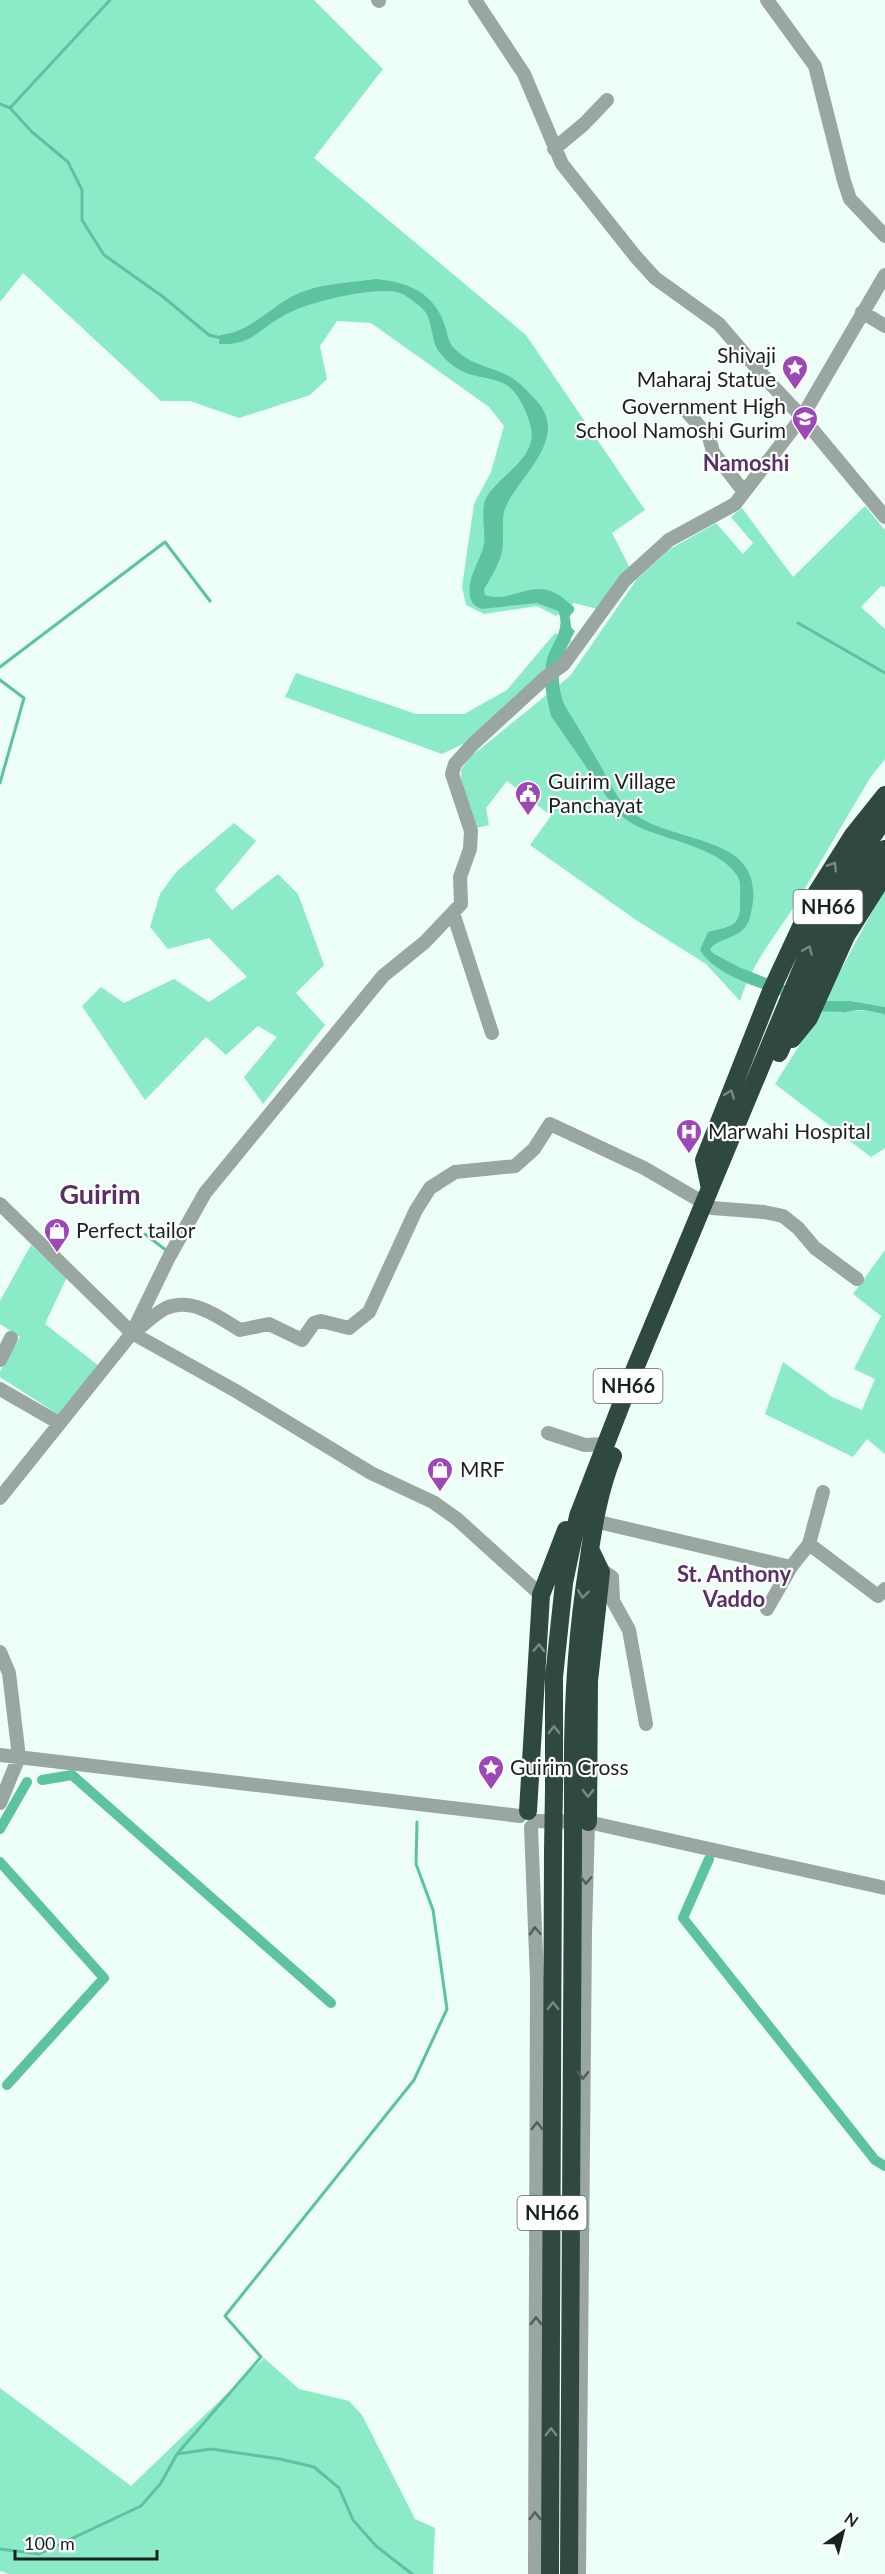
<svg xmlns="http://www.w3.org/2000/svg" width="885" height="2574" font-family="Lato,sans-serif">
<style>
.green{fill:#8bebc7}
.water{fill:#5dc39f}
.lines{fill:none;stroke-linecap:round;stroke-linejoin:round}
.stream{stroke:#5dc39f;stroke-width:3}
.canal{stroke:#5dc39f;stroke-width:10}
.minor{stroke:#9aa6a0;stroke-width:14}
.highway{stroke:#30493f;stroke-width:18}
.highway-bridge{stroke:#30493f;stroke-width:18}
.oneway{stroke:#788982}
.oneway2{stroke:#525e59}
.labels{text-anchor:middle;stroke-width:4.5;stroke-linejoin:round;paint-order:stroke}
.shield{fill:#fff;stroke:#5d6562;stroke-width:1.5}
.shield-label{font-size:20px;font-weight:bold;fill:#18231f}
.poi-label{font-size:21px;fill:#18231f;stroke:#fff;text-anchor:start}
.neighbourhood-label{font-size:22px;font-weight:bold;fill:#593066;stroke:#fff}
.district-label{font-size:27px;font-weight:bold;fill:#593066;stroke:#fff}
</style>
<rect width="100%" height="100%" fill="#edfff7"/>
<path class="green" d="M0,0h314l69,69 -69,89 212,177 119,175 -33,23 19,37 -34,39 -23,-6 -18,13 -19,-10 -53,8 -18,-9 -4,-18 12,-83 17,-32 13,-46 -15,-19 -118,-84 -34,-2 -17,25 7,33 -17,16 -71,23 -49,-17h-29l-138,-128 -23,29z
M865,506l20,24v57l-4,-1 -20,21 24,22v130l-15,19c-25,42 -50,85 -75,127 -20,31 -44,60 -55,96l-34,-37 -70,-44 -106,-75 21,-29 -44,-35 -21,27 3,17 -13,3 -14,-35 -1,-23 8,-12 101,-82 67,-97 33,-30 46,-26 27,31 10,-11 -22,-26 11,-9 51,69z
M555,633l17,8 -93,95 -37,18 -157,-57 11,-24 120,41h48l43,-24z
M234,823l22,18 -41,49 17,20 46,-36 20,20 26,71 -28,28 29,32 -62,79 -19,-27 33,-40 -19,-11 -32,29 -20,-18 -61,63 -63,-94 19,-19 23,16 50,-24 35,23 38,-25 -38,-39 -41,11 -18,-22 10,-33 16,-22z
M885,888v119l-34,-6h-27z
M821,1011h51l13,4v133l-14,9 -96,-73z
M31,1245l36,32 -22,47 54,42 -40,49 -59,-38v-6l20,-34 -20,-13v-23z
M885,1250v204l-18,-15 -14,18 -88,-43 18,-52 49,35 30,13 13,-31 -21,-10 27,-53 -28,-22z
M264,2358l35,31 50,12 13,14 53,104 20,9 -2,46h-424l-9,-3v-183l131,98z"/>
<path class="water" d="M376,279c31,3 57,13 68,44 3,8 4,20 10,25 14,15 30,17 48,25 14,5 22,15 32,25 38,38 -12,75 -28,108 -6,13 -1,32 -4,46 -3,12 -11,26 -18,37l1,6c23,9 46,-15 70,-2 6,3 13,9 19,14v4l-6,7v7l7,6c-14,27 -22,43 -11,73 14,23 27,45 40,68 7,13 14,28 25,38 44,38 144,20 121,107 -6,24 -33,19 -40,33l4,4 25,13 85,34h27l34,6v8c-27,-10 -40,-1 -64,-4 -9,-2 -20,-8 -30,-12 -27,-10 -76,-23 -91,-49l8,-18c21,-6 33,-4 32,-30 0,-6 1,-17 -1,-23 -15,-32 -78,-39 -106,-55 -5,-3 -10,-7 -15,-11l-67,-97c-4,-16 -8,-36 -5,-52 3,-20 21,-32 12,-53l-21,-8 -56,6c-6,-3 -10,-6 -11,-13 -4,-17 11,-36 14,-52 2,-14 -4,-33 2,-46 12,-22 52,-40 45,-70 -3,-15 -14,-39 -28,-45 -16,-7 -33,-5 -48,-16 -7,-5 -18,-15 -20,-23 -5,-16 -3,-30 -18,-40 -6,-5 -13,-10 -20,-12 -25,-5 -91,10 -114,24 -27,15 -30,29 -64,28l1,-9c29,-2 49,-27 73,-39 25,-13 56,-13 83,-17z"/>
<g class="lines">
<path class="stream" d="M0,104l10,4 22,24 36,30 14,28v30l22,35 58,41 47,39 12,3
M10,108l100,-108
M568,615l2,14
M798,623l87,50
M0,667l165,-125 45,59
M0,680l24,18 -24,85
M836,1008l7,3 16,-3
M145,1234l22,17
M177,2454l84,-97 -36,-41 189,-236 33,-71 -14,-99 -17,-46 1,-42
M0,2549l39,5 102,-48 20,-23 16,-29 34,-5 69,10 34,8 25,21 14,32 23,26 36,28"/>
<path class="canal" d="M42,1780l30,-5 259,228
M0,1829l27,-47
M709,1859l-26,59 192,242 10,6
M0,1862l104,116 -97,107"/>
<path class="minor" d="M378,0l1,1
M475,0l49,74 38,90 74,93 19,21 64,46 48,56 35,37 83,100
M767,0l48,66 29,115 6,18 35,37
M554,149l30,-25 23,-24
M862,312l23,14
M688,413l21,24 4,15 31,40
M453,913l39,120
M0,1204l132,129 104,58 135,82 62,29 24,17 84,76
M712,1208l52,4 19,4 15,12 17,20 42,31
M132,1333c11,-7 22,-19 34,-25 26,-11 53,9 74,22l29,-6 33,16 12,-17 7,-2 28,7 20,-16 47,-102 14,-22 25,-16 60,-6 19,-17 16,-25 94,44 60,35
M0,1360l11,-22
M0,1389l59,34
M548,1433l37,12 21,-1
M0,1498l132,-165 37,-76 36,-64 178,-217 42,-34 36,-38 -1,-27 10,-28 1,-18 -19,-57 3,-10 18,-20 73,-67 18,-13 61,-84 44,-40 66,-36 67,-87 83,-142
M594,1521l197,46 -24,42
M809,1544l69,52 7,-7
M791,1567l18,-23 14,-52
M600,1569l12,8 1,24 16,29 17,94
M0,1652l9,21 10,84 -19,46
M0,1755l520,61
M535,1821l53,1 297,66
M531,1827l6,153 -2,594
M579,2574l6,-641 3,-111"/>
<path class="highway" d="M792,1039l17,-21 37,-82 39,-62
M779,1053c31,-71 61,-141 106,-204
M710,1189l-6,-29 67,-169 46,-99 36,-57 32,-40
M554,1789v-112l10,-94 14,-67 58,-150 188,-451 27,-47 34,-50
M573,1789c-1,-76 3,-150 15,-225 5,-36 11,-74 25,-108
M528,1811l13,-216 25,-65
M588,1822l1,-141 12,-109 -11,-23
M550,2574l3,-722
M569,2574l4,-722"/>
<path class="highway-bridge" d="M573,1789v63
M553,1852l1,-63"/>
</g>
<defs><path id="oneway-chevron" d="M-2-3.5L2.5 0L-2 3.5" fill="none" stroke-width="1.6" stroke-linecap="round" stroke-linejoin="round" transform="scale(1.5)"/></defs>
<g class="oneway">
<use href="#oneway-chevron" transform="translate(833 866) rotate(-57)"/>
<use href="#oneway-chevron" transform="translate(808 950) rotate(-67)"/>
<use href="#oneway-chevron" transform="translate(730 1094) rotate(-69)"/>
<use href="#oneway-chevron" transform="translate(583 1594) rotate(98)"/>
<use href="#oneway-chevron" transform="translate(539 1648) rotate(-88)"/>
<use href="#oneway-chevron" transform="translate(554 1730) rotate(-90)"/>
<use href="#oneway-chevron" transform="translate(588 1793) rotate(90)"/>
<use href="#oneway-chevron" transform="translate(553 2006) rotate(-90)"/>
<use href="#oneway-chevron" transform="translate(551 2432) rotate(-90)"/>
</g>
<g class="oneway2">
<use href="#oneway-chevron" transform="translate(586 1880) rotate(92)"/>
<use href="#oneway-chevron" transform="translate(535 1931) rotate(-93)"/>
<use href="#oneway-chevron" transform="translate(583 2075) rotate(91)"/>
<use href="#oneway-chevron" transform="translate(537 2126) rotate(-90)"/>
<use href="#oneway-chevron" transform="translate(536 2321) rotate(-90)"/>
<use href="#oneway-chevron" transform="translate(535 2516) rotate(-90)"/>
</g>
<defs>
<symbol id="sight-pin" viewBox="-11 -11 22 30"><path d="M0 17L-7.5 6A9.5 9.5 0 1 1 7.5 6Z" fill="#9c48b6" stroke="#fff"/><path d="M0-6L1.8-2.2L6-1.7L2.9 1.2L3.7 5.4L0 3.3L-3.7 5.4L-2.9 1.2L-6-1.7L-1.8-2.2Z" fill="#fff"/></symbol>
<symbol id="school-pin" viewBox="-11 -11 22 30"><path d="M0 17L-7.5 6A9.5 9.5 0 1 1 7.5 6Z" fill="#9c48b6" stroke="#fff"/><path d="M0-5L7-2L0 1L-7-2ZM-4 1L0 2.5L4 1V4Q0 6-4 4Z" fill="#fff"/></symbol>
<symbol id="civic-pin" viewBox="-11 -11 22 30"><path d="M0 17L-7.5 6A9.5 9.5 0 1 1 7.5 6Z" fill="#9c48b6" stroke="#fff"/><path d="M-.6-6.5H3V-4.5H.6V-3L4-1V1h2V6H-6V1h2V-1L-.6-3ZM-1.2 2.5V6h2.4V2.5Z" fill="#fff"/></symbol>
<symbol id="hospital-pin" viewBox="-11 -11 22 30"><path d="M0 17L-7.5 6A9.5 9.5 0 1 1 7.5 6Z" fill="#9c48b6" stroke="#fff"/><path d="M-5-5h3v3.5h4V-5h3V5h-3V1.5h-4V5h-3Z" fill="#fff"/></symbol>
<symbol id="shop-pin" viewBox="-11 -11 22 30"><path d="M0 17L-7.5 6A9.5 9.5 0 1 1 7.5 6Z" fill="#9c48b6" stroke="#fff"/><path d="M-5-2.5h2.3a2.7 3.5 0 0 1 5.4 0H5L5.5 6h-11ZM-1.5-2.5h3a1.5 2.3 0 0 0-3 0Z" fill="#fff"/></symbol>
</defs>
<g fill-rule="evenodd">
<use href="#sight-pin" x="780" y="353" width="30" height="40"/>
<use href="#school-pin" x="790" y="404" width="30" height="40"/>
<use href="#civic-pin" x="513" y="779" width="30" height="40"/>
<use href="#hospital-pin" x="674" y="1117" width="30" height="40"/>
<use href="#shop-pin" x="42" y="1216" width="30" height="40"/>
<use href="#shop-pin" x="425" y="1455" width="30" height="40"/>
<use href="#sight-pin" x="476" y="1753" width="30" height="40"/>
</g>
<g class="labels">
<g class="shield">
<rect x="793.5" y="890" width="69" height="34" rx="4.5"/>
<rect x="593.5" y="1369" width="69" height="34" rx="4.5"/>
<rect x="517.5" y="2196" width="69" height="34" rx="4.5"/>
</g>
<g class="shield-label">
<text x="828" y="914">NH66</text>
<text x="628" y="1393">NH66</text>
<text x="552" y="2220">NH66</text>
</g>
<g class="poi-label">
<text x="776" y="363" text-anchor="end">Shivaji<tspan x="776" dy="24">Maharaj Statue</tspan></text>
<text x="786" y="414" text-anchor="end">Government High<tspan x="786" dy="24">School Namoshi Gurim</tspan></text>
<text x="548" y="789">Guirim Village<tspan x="548" dy="24">Panchayat</tspan></text>
<text x="708" y="1139">Marwahi Hospital</text>
<text x="76" y="1238">Perfect tailor</text>
<text x="460" y="1477">MRF</text>
<text x="510" y="1775">Guirim Cross</text>
</g>
<g class="neighbourhood-label">
<text x="746" y="471">Namoshi</text>
<text x="734" y="1582">St. Anthony<tspan x="734" dy="25">Vaddo</tspan></text>
</g>
<g class="district-label">
<text x="100" y="1204">Guirim</text>
</g>
</g>
<g transform="translate(843 2532) rotate(35)" stroke="#ffffff" stroke-width="4.5" paint-order="stroke">
<path d="M0-4.5L10 22L0 15L-10 22Z" fill="#18231f"/>
<text y="-9" font-size="16" font-weight="bold" text-anchor="middle" fill="#18231f">N</text>
</g>
<path d="M15 2550v9h142v-9" fill="none" stroke="#18231f" stroke-width="3"/>
<text x="24" y="2550" font-size="18" fill="#18231f" stroke="#ffffff" stroke-width="4.5" paint-order="stroke">100 m</text>
</svg>
